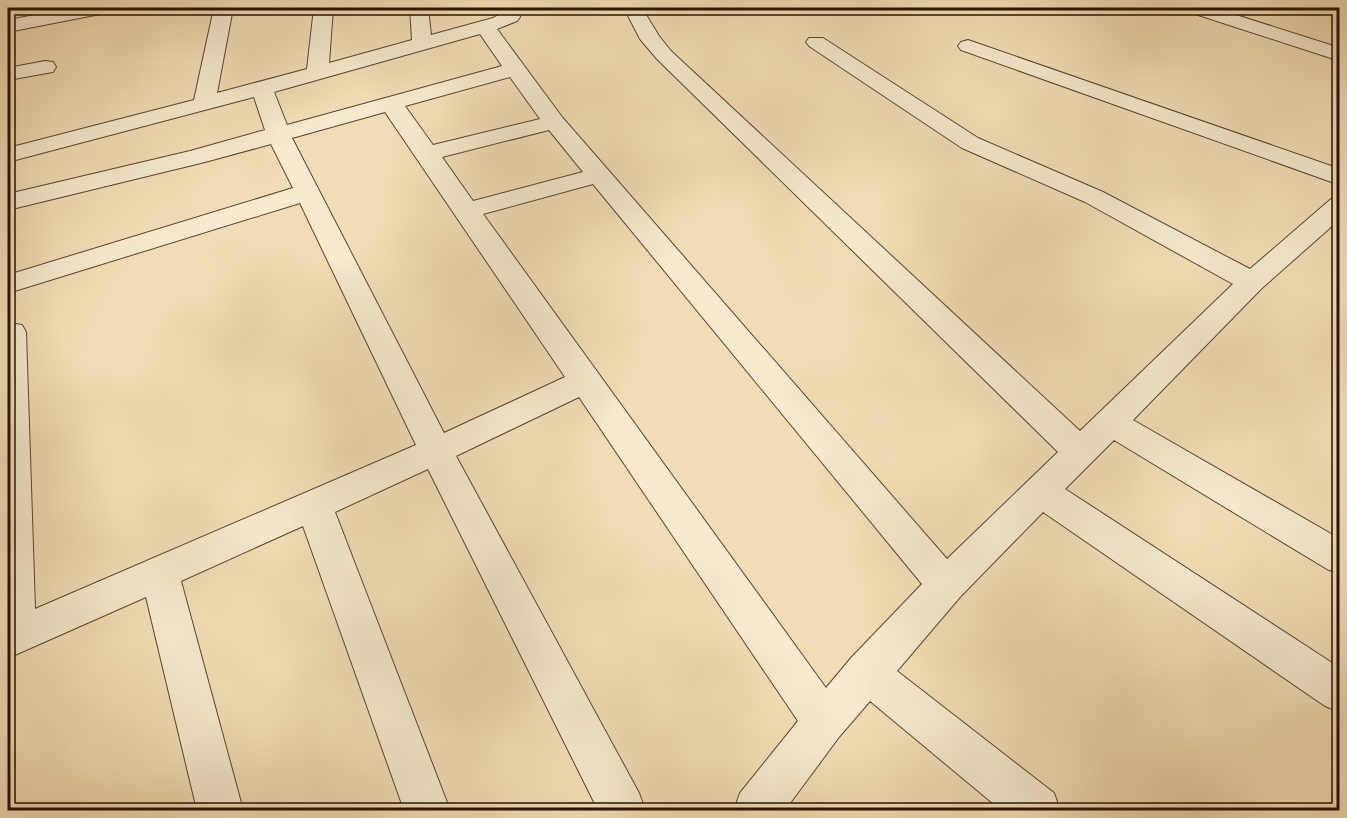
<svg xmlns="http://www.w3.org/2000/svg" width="1347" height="818" font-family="'Libre Caslon Text',serif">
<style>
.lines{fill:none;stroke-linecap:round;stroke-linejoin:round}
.minor-casing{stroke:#59442d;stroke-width:2}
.minor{fill:#f6e9cf;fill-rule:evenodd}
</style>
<rect width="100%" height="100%" fill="#f1ddb5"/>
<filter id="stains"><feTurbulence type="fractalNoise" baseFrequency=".00333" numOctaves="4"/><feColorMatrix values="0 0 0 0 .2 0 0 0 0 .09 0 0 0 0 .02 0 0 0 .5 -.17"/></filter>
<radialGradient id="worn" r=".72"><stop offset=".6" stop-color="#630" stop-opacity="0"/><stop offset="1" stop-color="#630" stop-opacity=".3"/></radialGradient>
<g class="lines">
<defs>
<path id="minor" d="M73,8h37l-3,4 -7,2 -92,18v-12z
M214,8h19l-16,85 90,-24 7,-61h19l-4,55 83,-23 -2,-32h18l3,27 62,-17 7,-4v-6h18l2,9 -3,4 -20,8 65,88 385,442 111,-107 -401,-393 -17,-20 -16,-31h18l17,28 12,15 409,380 153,-147 -148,-82 -123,-54 -153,-102 -3,-4 3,-4h14l155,100 125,54 147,77 81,-70 9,-2v22l-78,69 -129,132 207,119v35l-13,-5 -213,-129 -49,49 275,179v44l-15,-6 -282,-194 -83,85 -63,74 157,122 6,17h-59l-131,-109 -31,36 -54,73h-51l6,-17 58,-72 -219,-324 -123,59 183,337 6,17h-47l-170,-341 -93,43 115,298h-46l-101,-284 -122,55 62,229h-46l-51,-213 -138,61v-335l14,2 4,7 9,277 381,-164 -116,-242 -292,90v-18l285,-87 -22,-44 -66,18 -197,48v-16l182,-43 75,-21 -11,-33 -246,65v-14l186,-48zM480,34l22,32 -215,59 -13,-33zM510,77l30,42 -107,26 -28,-39zM385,112l180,265 -121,56 -152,-295zM549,130l34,42 -110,29 -31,-44zM593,184l329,400 -71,74 -25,30 -343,-474z
M1186,8h28l126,40v13l-151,-49z
M968,40l372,129v16l-379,-135 -3,-4 3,-4z
M45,61l8,1 3,5 -3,5 -45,8v-12z"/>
</defs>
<use href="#minor" class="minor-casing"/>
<use href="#minor" class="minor"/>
</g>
<rect width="1347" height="818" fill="none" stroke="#f1ddb5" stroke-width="30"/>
<rect x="9" y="9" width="1329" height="800" fill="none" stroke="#261100" stroke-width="3"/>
<rect x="15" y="15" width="1317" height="788" fill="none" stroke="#261100" stroke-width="1.5"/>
<rect width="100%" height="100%" filter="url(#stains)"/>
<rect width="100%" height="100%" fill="url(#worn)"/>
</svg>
